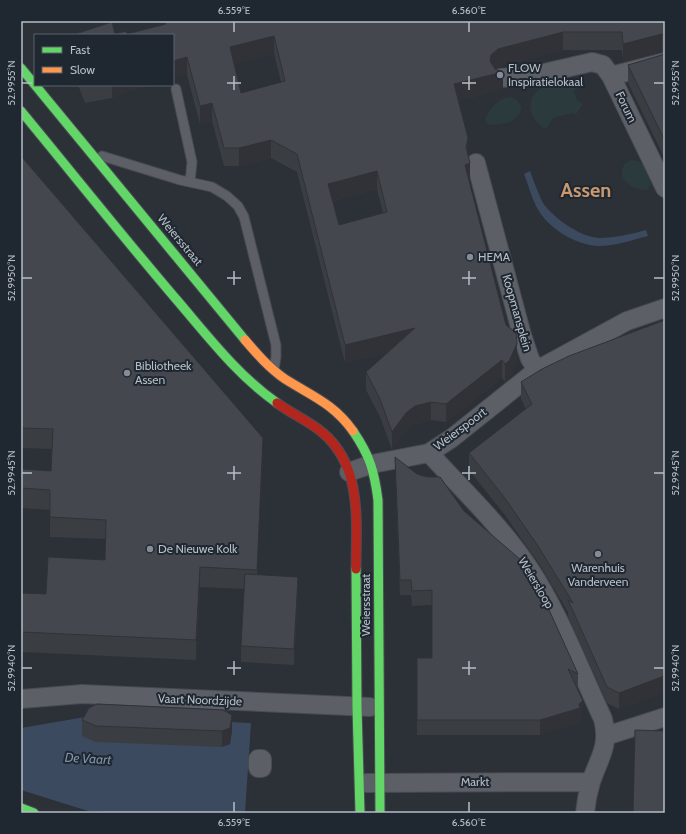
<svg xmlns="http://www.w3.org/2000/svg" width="686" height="834" font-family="Cabin,sans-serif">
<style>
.green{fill:#2a3a3d}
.water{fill:#3c4a5f}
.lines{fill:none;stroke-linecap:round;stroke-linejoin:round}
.lane-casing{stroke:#484b50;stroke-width:11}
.street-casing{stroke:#484b50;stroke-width:20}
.fast-casing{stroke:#494d54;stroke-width:11}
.slow-casing{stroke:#494d54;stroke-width:11}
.jam-casing{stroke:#494d54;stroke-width:11}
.lane{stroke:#5c5f65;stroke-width:9}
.street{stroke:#5c5f65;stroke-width:18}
.fast{stroke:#63d668;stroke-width:9}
.slow{stroke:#ff974d;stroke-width:9}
.jam{stroke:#b3261e;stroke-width:9}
.wall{fill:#3a3e43;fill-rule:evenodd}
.shaded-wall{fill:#303237}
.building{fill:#44484e;stroke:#303237;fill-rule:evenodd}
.ticks{fill:none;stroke:#b6bdc7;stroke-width:1.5}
.poi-dot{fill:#868c95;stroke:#1f2731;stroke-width:1.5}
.labels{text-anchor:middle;stroke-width:4;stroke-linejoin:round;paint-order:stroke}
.poi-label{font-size:12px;fill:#b6bdc7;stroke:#1f2731;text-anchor:start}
.street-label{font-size:12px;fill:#b6bdc7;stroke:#1f2731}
.water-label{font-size:13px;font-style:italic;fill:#8193ab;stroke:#1f2731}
.town-label{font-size:20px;font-weight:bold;fill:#c9986f;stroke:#1f2731}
.neatline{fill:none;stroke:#b6bdc7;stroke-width:1.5}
.ticks-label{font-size:10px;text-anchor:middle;fill:#b6bdc7}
</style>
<rect width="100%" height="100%" fill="#2c3037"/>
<path class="green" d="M566,82l12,1 -4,9 3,8 6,4 -7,11 -4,-2 -19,5 -7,11c-14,-6 -22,-24 -10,-37 7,-7 21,-8 30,-10z
M510,97c26,9 2,33 -23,27l-2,-5c5,-11 13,-21 25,-22z
M632,160c14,0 16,13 19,24l-4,6c-11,1 -20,-5 -25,-14 -1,-8 2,-14 10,-16z"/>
<path class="water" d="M530,171c4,11 8,22 13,32 10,15 39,35 57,35 15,0 31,-4 46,-8l2,6c-16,4 -33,10 -49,10 -24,-1 -52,-18 -63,-40 -5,-10 -8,-22 -12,-32z
M91,716l160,7 -6,90h-113l-44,-2 -67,-21v-62z"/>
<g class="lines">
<defs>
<path id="lane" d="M176,89l16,73 -2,20
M102,156l78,24 32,7 15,9 11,10 6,11 32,128v12l-2,12"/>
<path id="street" d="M611,76l54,-14
M500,78l31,-2 61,-14 11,3 8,11 54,112
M476,163l46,172 8,24 7,11
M429,453c34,37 72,73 100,115 30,45 51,102 74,151 7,27 -4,39 -12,63 -3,10 -5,20 -6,31
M349,472l23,-8 57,-11 23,-15 85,-68 90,-49 38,-13
M21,699l61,-5 288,13
M606,736l59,-19
M258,759h4v9h-4z
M366,783l225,-1"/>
<path id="fast" d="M21,68l224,272
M21,111c52,63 102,126 155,188 31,36 61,76 101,104
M353,431c17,25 21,39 25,69l2,313
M356,569l1,138 3,106
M21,808l13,5"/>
<path id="slow" d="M245,340c12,14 24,28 40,39 27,17 49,25 68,52"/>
<path id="jam" d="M277,403c15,11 32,18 46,30 40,34 33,90 33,136"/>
</defs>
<use href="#lane" class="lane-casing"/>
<use href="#street" class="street-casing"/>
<use href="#fast" class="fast-casing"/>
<use href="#slow" class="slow-casing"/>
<use href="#jam" class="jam-casing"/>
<use href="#lane" class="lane"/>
<use href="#street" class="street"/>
<use href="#fast" class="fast"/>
<use href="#slow" class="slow"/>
<use href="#jam" class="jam"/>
</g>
<path class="wall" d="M165,21h500v31h-3l-39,10 -1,-12h-59l-65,17 -3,2 8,21 -45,11 10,55 2,25 -1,1 37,143 11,37 -8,17 -4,3 -3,-4 -56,44 -15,-2 -16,4 -9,7 -14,19 -12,-33 -14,-27v-18l21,-19 -42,10 -48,-191 -26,-14 -32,8h-15l-12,-45 -12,3 -13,-49 -72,-41h12l38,-10zM274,54l7,28 -40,11 -7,-29zM377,189l6,24 -44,12 -6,-24z
M665,54v105l-37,-76v-18z
M78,85h72l-15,4 -23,9 -27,5z
M21,156l242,302 -6,117 41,18 -4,72 -53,-3v-16l3,-57 -44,-2 -4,73 -175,-8v-59l25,1 59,-34 1,-21 -56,-2v-27l-29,-2v-39l30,2 1,-22 -31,-1z
M542,369l122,321v3l-45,16 -12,-6 -39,-87v-4l-30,-50 -34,-48 -35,-44v-17l57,-44 -5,-10v-17z
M395,457l183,217v15l-1,-1 6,29 -3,1v5l-40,12h-123v-77h15v-53l-20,1 -1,-11h-11l-5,-123z
M82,720l150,11 -2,13 -8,3 -126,-5 -14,-6z"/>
<path class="shaded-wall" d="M563,32v18l-65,17 -7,6 12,-1v18l-49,12v-18l36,-23 1,-6 7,-6z
M662,34v18l-39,10v-18z
M274,36v18l-44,11v-18z
M187,57v18l-14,4v-18z
M112,85h38l-15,4 -23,9z
M212,103v18l-12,3v-18z
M468,138v18l2,7v18l-5,2 1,-36z
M271,140v18l-32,8v-18z
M377,171v18l-49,13v-18z
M415,328v18l-70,17v-18z
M517,344v18l-8,17 -4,3v-18z
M502,360v18l-56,44v-18z
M431,402v18l-16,4 -9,7 -14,19v-18l14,-19 9,-7z
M263,438v20l-6,132v-20z
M200,567v20l-4,73v-20z
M298,577v16l-4,72v-16z
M663,673h2v16l-1,1v3l-45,16v-16z
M583,701v16l-3,1v5l-40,12v-15z
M232,715v16l-2,13 -8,3v-16z"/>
<path class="building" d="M165,21h500v13h-3l-39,10 -1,-12h-59l-65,17 -7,6 -1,6 5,8 8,3 -49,12 14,54 -2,9 4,16 -5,2 41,160 10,8 1,11 -8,17 -4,3 -3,-4 -56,44 -15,-2 -16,4 -9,7 -14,19 -12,-33 -14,-27 49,-44 -70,17 -48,-191 -26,-14 -32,8h-15l-12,-45 -12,3 -13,-49 -14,4v-26h-101l40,-13 3,12 11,-3 1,3 39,-10zM274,36l11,45 -44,12 -11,-46zM377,171l10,41 -48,13 -11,-41z
M665,54v87l-37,-76z
M21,156l242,282 -6,132 -57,-3 -4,73 -175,-8v-39l25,1 2,-37 57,3 1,-40 -56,-3v-27l-29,-2v-19l30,2 2,-42 -32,-1z
M665,320v353h-2l1,3 -45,17 -12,-6 -39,-87 5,3 -35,-57 -34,-49 -35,-44 63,-49 -11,-22 21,-13 27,-13z
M395,457l22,17 10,3h13l24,34 58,50 28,51 28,62 -10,-5 15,32 -4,3 1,4 -40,12h-123v-62h15v-68l-20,1 -1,-11h-11z
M245,574l53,3 -4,72 -53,-3z
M97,704l126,6 9,5 -2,13 -8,3 -126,-5 -14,-6 7,-12z
M635,730l30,1v82h-32z"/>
<path class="ticks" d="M234,22v10M469,22v10M234,76v14M469,76v14M22,83h10M227,83h14M462,83h14M654,83h10M234,271v14M469,271v14M22,278h10M227,278h14M462,278h14M654,278h10M234,466v14M469,466v14M22,473h10M227,473h14M462,473h14M654,473h10M234,661v14M469,661v14M22,668h10M227,668h14M462,668h14M654,668h10M234,802v10M469,802v10"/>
<g class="poi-dot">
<circle cx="500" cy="75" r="4"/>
<circle cx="470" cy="257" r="4"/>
<circle cx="127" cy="373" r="4"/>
<circle cx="150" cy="549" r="4"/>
<circle cx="598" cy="554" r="4"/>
</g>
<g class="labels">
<g class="poi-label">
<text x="508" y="72">FLOW<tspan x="508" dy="14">Inspiratielokaal</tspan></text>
<text x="478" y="261">HEMA</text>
<text x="135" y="370">Bibliotheek<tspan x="135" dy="14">Assen</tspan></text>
<text x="158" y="553">De Nieuwe Kolk</text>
<text x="598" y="572" text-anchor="middle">Warenhuis<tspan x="598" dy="14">Vanderveen</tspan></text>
</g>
<g class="street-label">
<text transform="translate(626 107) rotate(64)" y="4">Forum</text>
<text transform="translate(180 240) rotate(50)" y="4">Weiersstraat</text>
<text transform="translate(517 313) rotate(74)" y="4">Koopmansplein</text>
<text transform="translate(460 429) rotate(-37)" y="4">Weierspoort</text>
<text transform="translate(536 583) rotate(59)" y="4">Weiersloop</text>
<text transform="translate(366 605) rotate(-90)" y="4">Weiersstraat</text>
<text transform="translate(200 700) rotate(2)" y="4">Vaart Noordzijde</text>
<text x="475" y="786">Markt</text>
</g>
<g class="water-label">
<text transform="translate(88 758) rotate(3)" y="5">De Vaart</text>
</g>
<g class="town-label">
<text x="586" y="197">Assen</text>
</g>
</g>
<rect width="686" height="834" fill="none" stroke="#1f2731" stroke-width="44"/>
<rect x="34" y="34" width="140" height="52" fill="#1f2731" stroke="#5b636d"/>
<rect x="42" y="47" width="20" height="6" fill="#63d668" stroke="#5b636d"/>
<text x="70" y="54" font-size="12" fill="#b6bdc7">Fast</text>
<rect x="42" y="67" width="20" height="6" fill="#ff974d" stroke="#5b636d"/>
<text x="70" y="74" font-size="12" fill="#b6bdc7">Slow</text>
<rect x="22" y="22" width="642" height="790" class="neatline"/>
<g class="ticks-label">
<text x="234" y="14">6.559°E</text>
<text x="469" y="14">6.560°E</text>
<text transform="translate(11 83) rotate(-90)" y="4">52.9955°N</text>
<text transform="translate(675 83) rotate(-90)" y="4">52.9955°N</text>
<text transform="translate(11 278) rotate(-90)" y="4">52.9950°N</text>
<text transform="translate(675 278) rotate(-90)" y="4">52.9950°N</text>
<text transform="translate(11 473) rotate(-90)" y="4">52.9945°N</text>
<text transform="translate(675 473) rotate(-90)" y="4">52.9945°N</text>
<text transform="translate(11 668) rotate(-90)" y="4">52.9940°N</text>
<text transform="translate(675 668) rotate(-90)" y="4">52.9940°N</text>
<text x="234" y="826">6.559°E</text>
<text x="469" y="826">6.560°E</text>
</g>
</svg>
